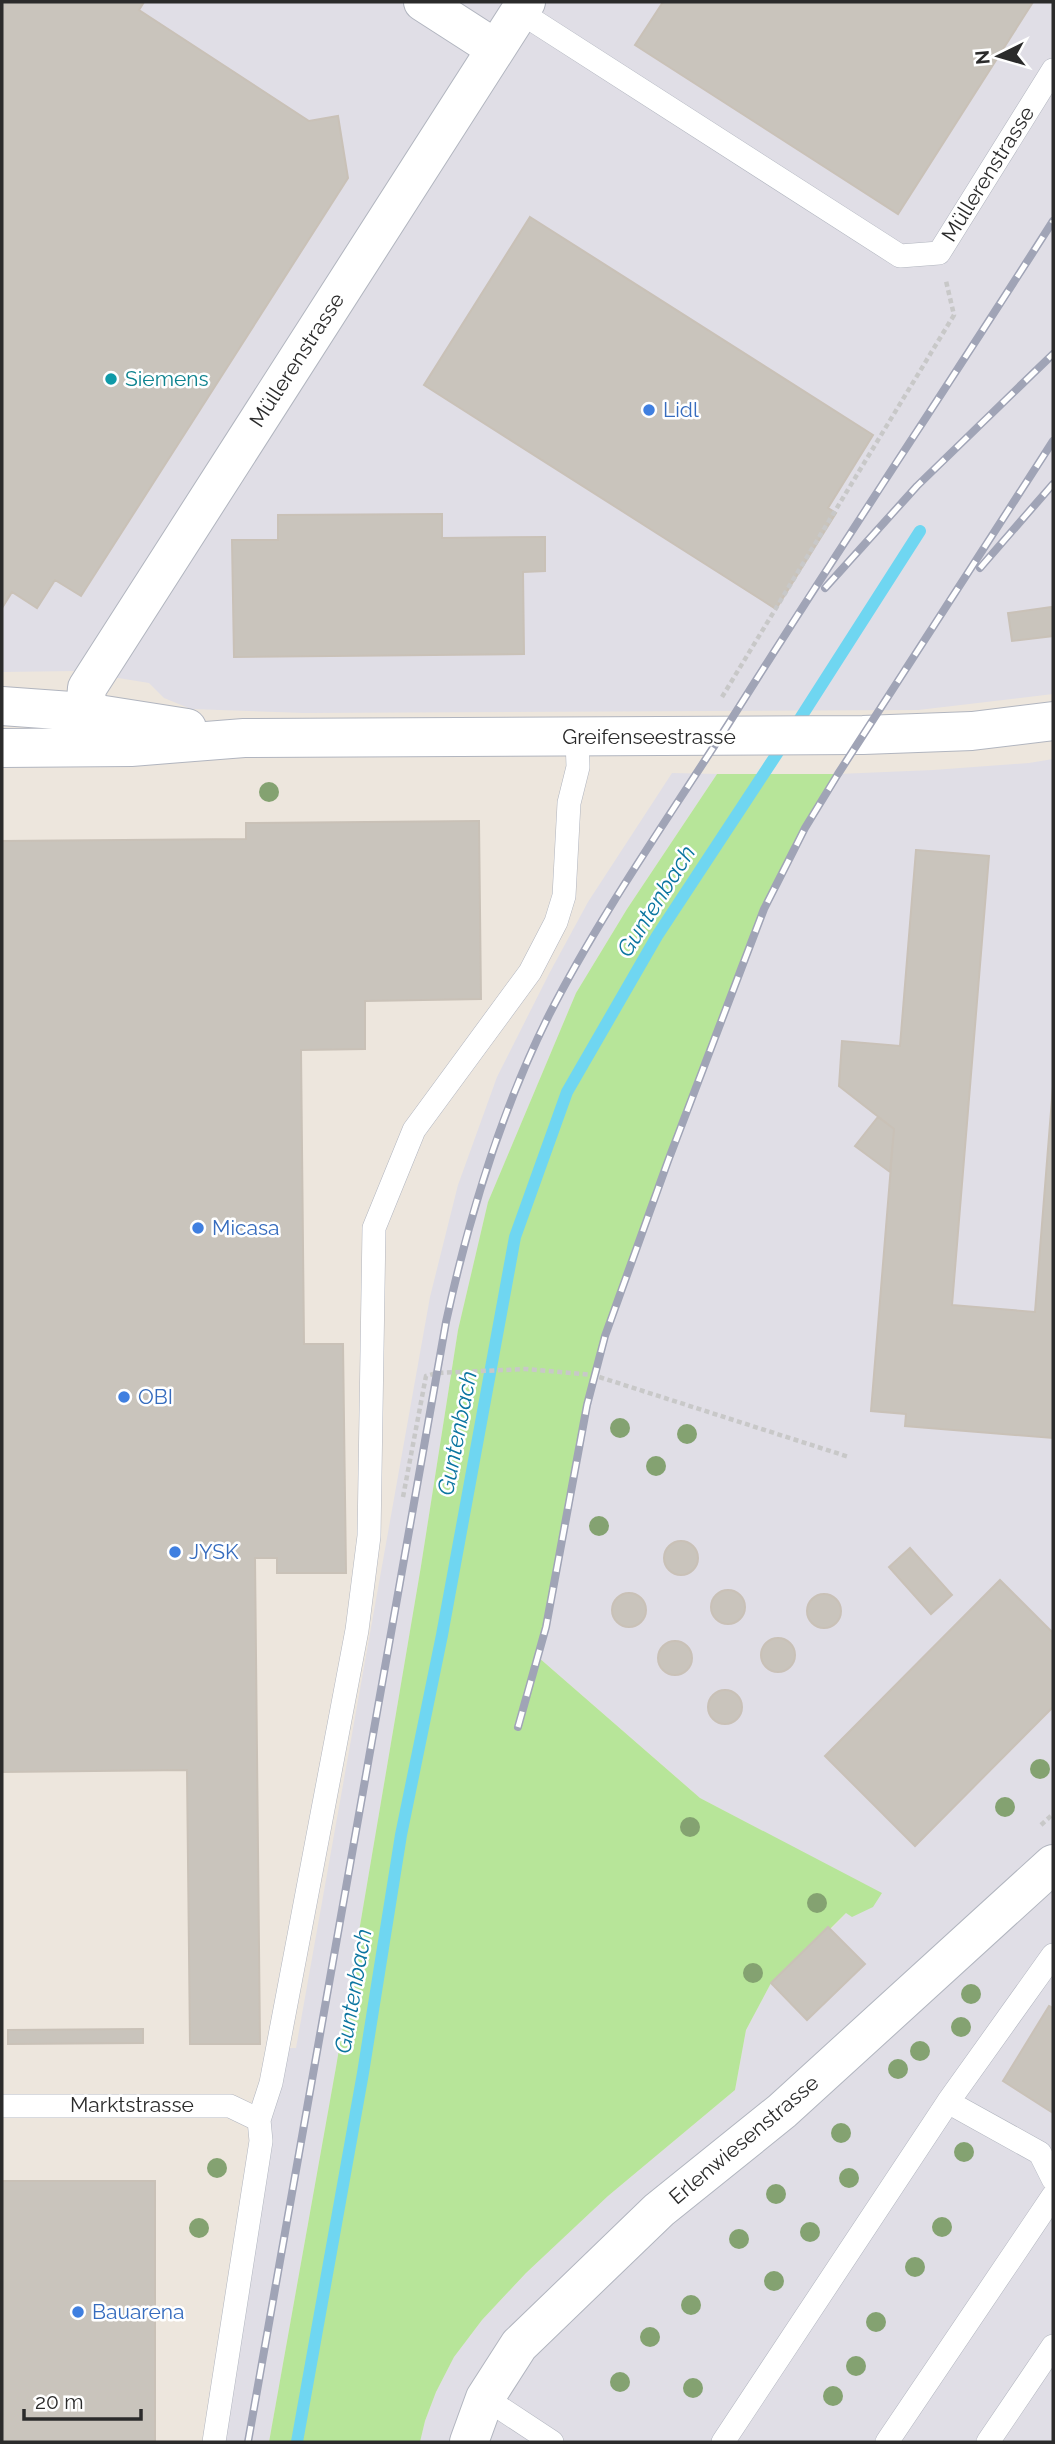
<svg xmlns="http://www.w3.org/2000/svg" width="1055" height="2444" font-family="Raleway,sans-serif">
<style>
.industrial{fill:#e0dee6}
.green{fill:#b7e599}
.lines{fill:none;stroke-linecap:round;stroke-linejoin:round}
.stream{stroke:#6fd6f1;stroke-width:12}
.building{fill:#c9c4bc;stroke:#c9c1b7;stroke-width:2}
.lane-casing{stroke:#b1b5bf;stroke-width:24}
.street-casing{stroke:#b1b5bf;stroke-width:40}
.secondary-casing{stroke:#b1b5bf;stroke-width:40}
.path{stroke:#c8c8c8;stroke-width:4.5;stroke-dasharray:5 3.5;stroke-linecap:butt}
.lane{stroke:#fff;stroke-width:23}
.street{stroke:#fff;stroke-width:38}
.secondary{stroke:#fff;stroke-width:38}
.rail-casing{stroke:#a0a4b6;stroke-width:8}
.rail{stroke:#fff;stroke-width:5;stroke-dasharray:16;stroke-linecap:butt}
.tree{fill:#84a271}
.culture-dot{fill:#0f9aa8;stroke:#fff;stroke-width:2.5}
.shop-dot{fill:#3f7fe0;stroke:#fff;stroke-width:2.5}
.labels{text-anchor:middle;stroke-width:5;stroke-linejoin:round;paint-order:stroke}
.street-label{font-size:21px;fill:#2b2b2b;stroke:#fff}
.culture-label{font-size:21px;fill:#0d838f;stroke:#fff;text-anchor:start}
.shop-label{font-size:21px;fill:#366cbe;stroke:#fff;text-anchor:start}
.water-label{font-size:23px;font-style:italic;fill:#0b75a0;stroke:#fff}
</style>
<rect width="100%" height="100%" fill="#ede6dd"/>
<path class="industrial" d="M2,2h1051v692l-135,16 -614,3 -113,-4 -27,-11 -15,-15 -74,-12 -73,1z
M1053,759v1683h-633l5,-21 11,-29 18,-35 28,-37 44,-47 82,-77 127,-106 11,-60 25,-47 57,-56 3,2 15,-16 36,-19 -182,-96 -162,-141 14,-57 35,-195 18,-69 136,-370 35,-84 29,-54 33,-54 95,-4 96,-7z
M672,773l45,1 -90,135 -51,84 -88,209 -30,128 -37,236 -85,501 -67,375h-55l63,-394h19l134,-751 28,-112 39,-108 53,-105 38,-70z"/>
<path class="green" d="M717,774h121l-33,54 -41,81 -96,252 -63,175 -18,69 -35,195 -14,57 162,141 182,95 -9,14 -21,10 -6,-4 -16,16 -2,-2 -57,56 -25,47 -11,60 -127,106 -82,77 -44,47 -28,37 -18,35 -11,29 -5,21h-151l67,-375 85,-501 37,-236 30,-128 88,-209 51,-84z"/>
<g class="lines">
<path class="stream" d="M794,728l126,-197
M297,2442l66,-369 38,-238 41,-200 73,-398 52,-145 90,-156 127,-193"/>
</g>
<path class="building" d="M2,2h142l-5,8 170,111 29,-5 10,62 -267,418 -26,-16 -18,28 -25,-16 -10,16z
M663,2h370l-135,212 -263,-169z
M530,217l343,218 -45,73 8,5 -60,96 -352,-224z
M442,514v24l103,-1v34l-22,1 1,82 -290,3 -2,-117h46v-25z
M1052,607l1,29 -41,5 -4,-28z
M479,821l2,178 -116,2v48l-64,1 3,294h39l3,229h-69v-15h-22l5,486h-70l-3,-274 -185,2v-931l244,-2v-16z
M916,850l73,6 -37,449 83,7 18,-226v352l-148,-12 1,-12 -35,-3 23,-282 -55,-43 3,-45 58,5z
M878,1117l16,12 -4,43 -35,-26z
M664 1558a17 17 0 1 1 34 0a17 17 0 1 1-34 0Z
M910,1548l42,47 -21,19 -42,-47z
M1000,1580l53,53v74l-138,139 -90,-90z
M711 1607a17 17 0 1 1 34 0a17 17 0 1 1-34 0Z
M612 1610a17 17 0 1 1 34 0a17 17 0 1 1-34 0Z
M807 1611a17 17 0 1 1 34 0a17 17 0 1 1-34 0Z
M761 1655a17 17 0 1 1 34 0a17 17 0 1 1-34 0Z
M658 1658a17 17 0 1 1 34 0a17 17 0 1 1-34 0Z
M708 1707a17 17 0 1 1 34 0a17 17 0 1 1-34 0Z
M828,1927l37,37 -58,56 -36,-37z
M1049,2006l4,2v105l-50,-32z
M143,2029v14l-135,1v-14z
M2,2181h153v261h-153z"/>
<g class="lines">
<defs>
<path id="lane" d="M520,12l380,244 39,-3 114,-183
M948,2102l92,51 13,26
M2,2106h228l29,14
M485,2398l67,44
M214,2442l47,-301 -2,-21 12,-37 86,-453 12,-94 5,-308 40,-98 116,-158 26,-50 8,-26 5,-93 9,-36 -1,-30
M723,2442l225,-340 105,-147
M887,2442l166,-246
M988,2442l65,-96"/>
<path id="street" d="M423,2l73,47
M85,712l2,-24 439,-686
M469,2442l16,-44 34,-53 140,-135 123,-99 271,-247"/>
<path id="secondary" d="M2,706l83,6 102,16
M2,748l129,-1 113,-9 619,-3 109,-4 81,-10"/>
</defs>
<use href="#lane" class="lane-casing"/>
<use href="#street" class="street-casing"/>
<use href="#secondary" class="secondary-casing"/>
<path class="path" d="M722,697l232,-382 -8,-34
M403,1497l23,-121 11,-3 89,-4 67,6 256,82
M1041,1825l12,-11"/>
<use href="#lane" class="lane"/>
<use href="#street" class="street"/>
<use href="#secondary" class="secondary"/>
<defs>
<path id="rail" d="M980,568l73,-84
M825,588l92,-102 136,-132
M518,1727l28,-100 41,-222 18,-69 63,-175 96,-252 41,-81 33,-54 215,-333
M248,2442l198,-1120c23,-106 54,-209 103,-307 52,-102 119,-196 180,-292 106,-169 217,-334 324,-502"/>
</defs>
<use href="#rail" class="rail-casing"/>
<use href="#rail" class="rail"/>
</g>
<g class="tree">
<circle cx="269" cy="792" r="10"/>
<circle cx="620" cy="1428" r="10"/>
<circle cx="687" cy="1434" r="10"/>
<circle cx="656" cy="1466" r="10"/>
<circle cx="599" cy="1526" r="10"/>
<circle cx="1040" cy="1769" r="10"/>
<circle cx="1005" cy="1807" r="10"/>
<circle cx="690" cy="1827" r="10"/>
<circle cx="817" cy="1903" r="10"/>
<circle cx="753" cy="1973" r="10"/>
<circle cx="971" cy="1994" r="10"/>
<circle cx="961" cy="2027" r="10"/>
<circle cx="920" cy="2051" r="10"/>
<circle cx="898" cy="2069" r="10"/>
<circle cx="841" cy="2133" r="10"/>
<circle cx="964" cy="2152" r="10"/>
<circle cx="217" cy="2168" r="10"/>
<circle cx="849" cy="2178" r="10"/>
<circle cx="776" cy="2194" r="10"/>
<circle cx="942" cy="2227" r="10"/>
<circle cx="199" cy="2228" r="10"/>
<circle cx="810" cy="2232" r="10"/>
<circle cx="739" cy="2239" r="10"/>
<circle cx="915" cy="2267" r="10"/>
<circle cx="774" cy="2281" r="10"/>
<circle cx="691" cy="2305" r="10"/>
<circle cx="876" cy="2322" r="10"/>
<circle cx="650" cy="2337" r="10"/>
<circle cx="856" cy="2366" r="10"/>
<circle cx="620" cy="2382" r="10"/>
<circle cx="693" cy="2388" r="10"/>
<circle cx="833" cy="2396" r="10"/>
</g>
<circle class="culture-dot" cx="111" cy="379" r="7"/>
<g class="shop-dot">
<circle cx="649" cy="410" r="7"/>
<circle cx="198" cy="1228" r="7"/>
<circle cx="124" cy="1397" r="7"/>
<circle cx="175" cy="1552" r="7"/>
<circle cx="78" cy="2312" r="7"/>
</g>
<g class="labels">
<g class="street-label">
<text transform="translate(988 174) rotate(-58)" y="7">Müllerenstrasse</text>
<text transform="translate(297 360) rotate(-57)" y="7">Müllerenstrasse</text>
<text x="649" y="744">Greifenseestrasse</text>
<text x="132" y="2112">Marktstrasse</text>
<text transform="translate(744 2140) rotate(-40)" y="7">Erlenwiesenstrasse</text>
</g>
<g class="culture-label">
<text x="125" y="386">Siemens</text>
</g>
<g class="shop-label">
<text x="663" y="417">Lidl</text>
<text x="212" y="1235">Micasa</text>
<text x="138" y="1404">OBI</text>
<text x="189" y="1559">JYSK</text>
<text x="92" y="2319">Bauarena</text>
</g>
<g class="water-label">
<text transform="translate(656 901) rotate(-58)" y="8">Guntenbach</text>
<text transform="translate(457 1433) rotate(-79)" y="8">Guntenbach</text>
<text transform="translate(353 1991) rotate(-80)" y="8">Guntenbach</text>
</g>
</g>
<rect width="1055" height="2444" fill="none" stroke="#2b2b2b" stroke-width="7"/>
<g transform="translate(999 56) rotate(265)" stroke="#ffffff" stroke-width="5" paint-order="stroke">
<path d="M0-5L12 26L0 18L-12 26Z" fill="#2b2b2b"/>
<text y="-10" font-size="19" font-weight="bold" text-anchor="middle" fill="#2b2b2b">N</text>
</g>
<path d="M24 2409v10h117v-10" fill="none" stroke="#2b2b2b" stroke-width="3.5"/>
<text x="35" y="2409" font-size="21" fill="#2b2b2b" stroke="#ffffff" stroke-width="5" paint-order="stroke">20 m</text>
</svg>
